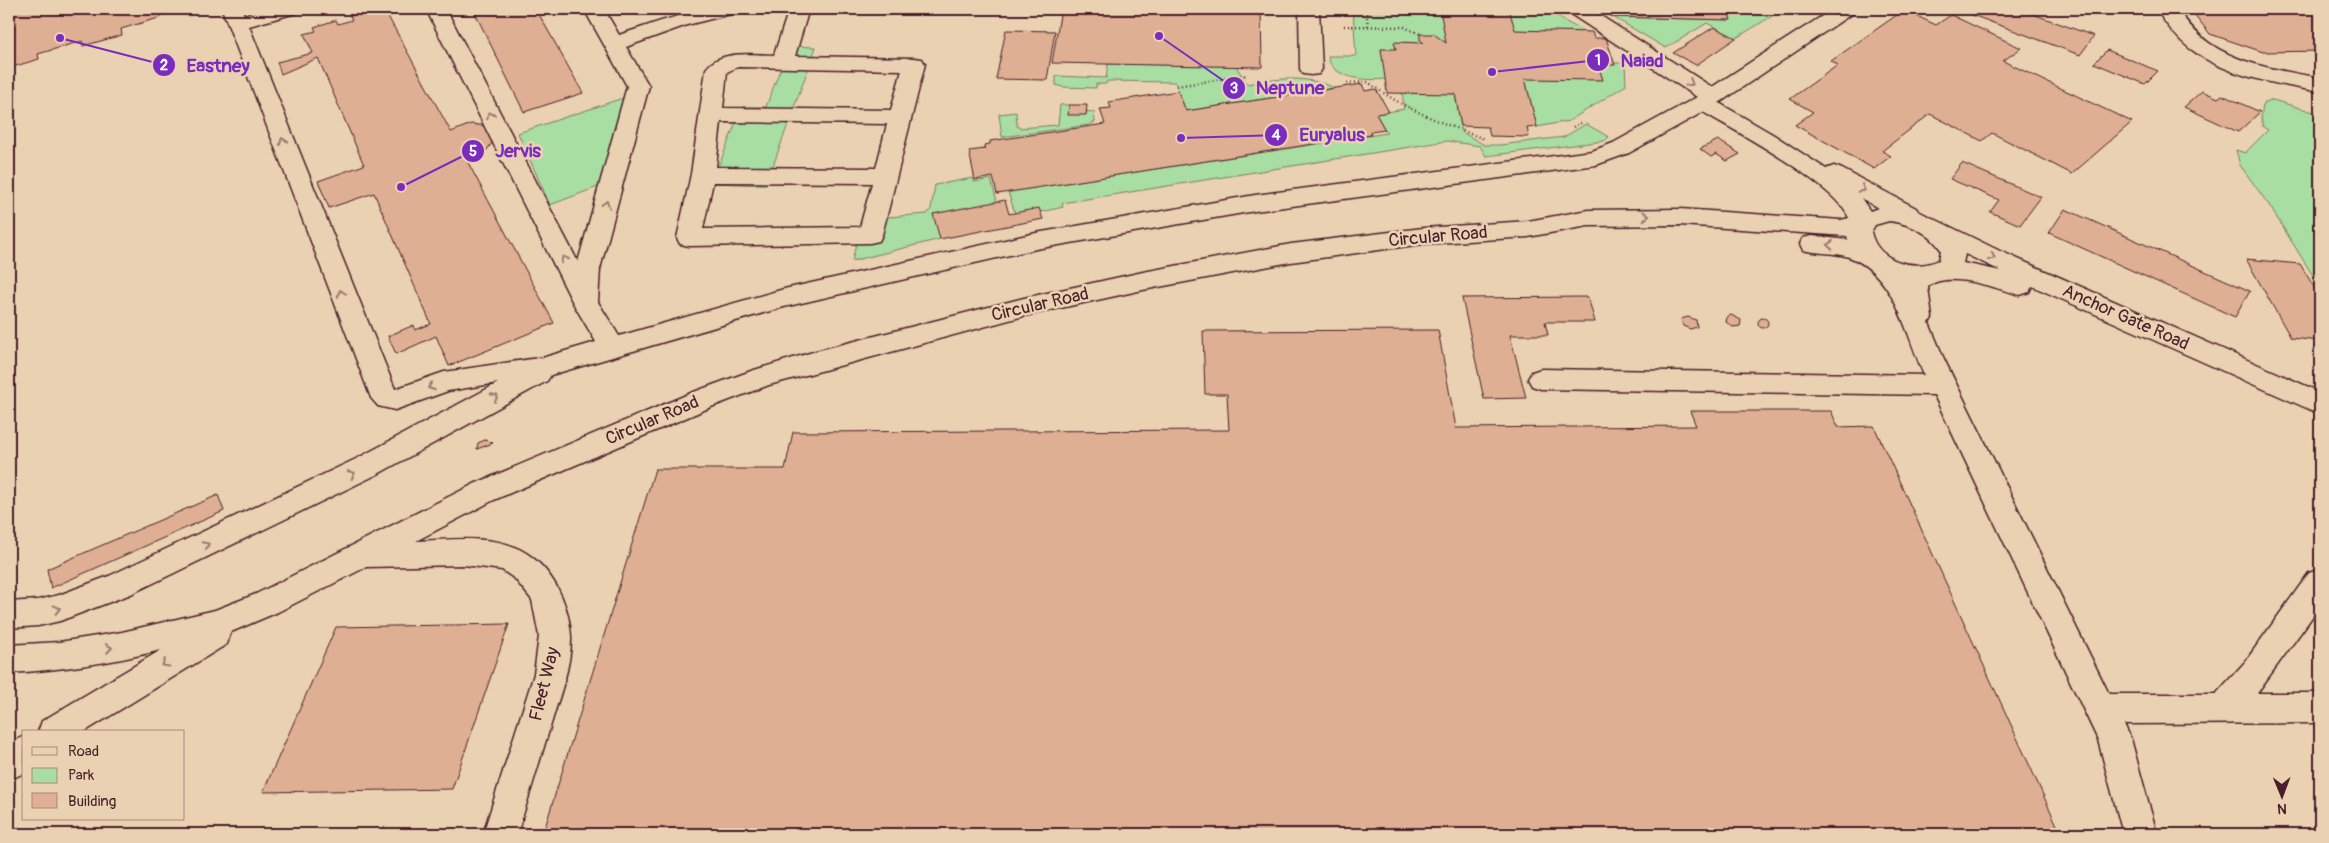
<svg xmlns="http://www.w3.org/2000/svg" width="2329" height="843" font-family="Pangolin,sans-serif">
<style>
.green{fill:#a8dea1;stroke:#797e66}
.building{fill:#deaf93;stroke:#4a1f2b}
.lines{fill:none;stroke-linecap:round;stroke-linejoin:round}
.minor-casing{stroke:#4a1f2b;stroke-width:3}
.path{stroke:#4a1f2b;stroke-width:2.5;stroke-dasharray:1 3;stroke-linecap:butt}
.minor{fill:#e9d1b1;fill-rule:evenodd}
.oneway{stroke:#9a786e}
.labels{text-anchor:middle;stroke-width:5;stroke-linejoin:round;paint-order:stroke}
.street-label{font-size:18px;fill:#4a1f2b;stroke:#e9d1b1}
.leader{fill:none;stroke:#7b2cbf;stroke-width:2}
.callout-dot{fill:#7b2cbf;stroke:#e9d1b1;stroke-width:2}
.mark-label{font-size:15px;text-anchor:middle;font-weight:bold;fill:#fff}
.callout-label{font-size:19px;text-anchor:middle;font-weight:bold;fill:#7b2cbf;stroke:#e9d1b1;stroke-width:5;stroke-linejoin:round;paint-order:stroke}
</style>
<rect width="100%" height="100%" fill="#e9d1b1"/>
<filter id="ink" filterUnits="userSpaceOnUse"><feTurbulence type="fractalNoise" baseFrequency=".02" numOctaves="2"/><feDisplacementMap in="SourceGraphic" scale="10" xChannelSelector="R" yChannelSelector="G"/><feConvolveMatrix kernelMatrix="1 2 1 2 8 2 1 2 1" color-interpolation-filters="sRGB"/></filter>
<g filter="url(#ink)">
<path class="green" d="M1353,9h106v43c-20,7 -56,24 -74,27 -19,2 -54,0 -57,-23h28z
M1502,9h47l15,12 24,12 -80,-1z
M1776,9l1,4 -41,25 -29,-15 -41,25 -53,-31 117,3 -3,-10z
M789,46l27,1 -50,138 -54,-2 30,-76h24z
M1595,63h30l1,22 -57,36 -32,6 -12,-48z
M1108,64l128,2 11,18c31,-6 58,-9 88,4l-149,23 -11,-29 -68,-1 -1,3h-10v4l-33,-1 -7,-2v-9l50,2z
M1402,91l53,3 7,38 22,13h16l64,-8 22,-13 23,13 -5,4 -118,15 -6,-10 -33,-5 -385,62 1,4 -27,6h-21l-7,-21 379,-59 -11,-19 28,-5z
M626,97l-26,89 -50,19 -32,-72z
M2273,100l47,14v173l-51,-82 -29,-40 -4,-15 9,3 23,-23 -5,-3 -2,-10 2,-13z
M1060,105h9l12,6 13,1 1,10 -6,3 -87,12 -3,-23 17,-2 1,14 3,2 38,-3z
M973,178l1,4 17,-3 6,23 -57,37 -88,22 10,-42 65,-5 4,-5 4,-24z"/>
<path class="building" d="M9,9h155l-4,1 2,7 -41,12 1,6 -39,11 -1,-5 -44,13 1,5 -30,9z
M375,9h9l67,123 20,-8 16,2 7,14 -7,10 -22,7 89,166 -105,43 -13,-30 -40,18 -8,-18 26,-11 1,5 16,-6 -57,-131 -45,15 -11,-27 46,-16 -46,-107 -37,16 -4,-12 36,-9 -9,-19 12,-3 -2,-4 22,-7 2,4 14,-4 -2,-4z
M473,9h63l47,84 -59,19z
M1061,9h200l1,58 -210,-4z
M1440,9h69l6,21 77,2 2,6h12l9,27h-17l5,15 -78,-1 12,48 -10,1 2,9 -39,-1 -2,-9 -27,-1 -6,-32 -68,-1 -6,-44h15l-2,-7 30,1 -4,-3v-6h14l12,9z
M1599,9h145v1h-17l4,10 -118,-3z
M1977,9h42l75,27 -14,19 -108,-40z
M2190,9h130v42l-57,1 -53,-18z
M1904,10l32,15 15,-10 70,33 -18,13 129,61 -60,52 -80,-41 -10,8 -52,-27 -48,37 9,5 -17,13 -79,-44 18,-13 -23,-13 48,-34 -7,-4z
M1714,27l22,11 -40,27 -23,-12z
M1006,30l49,1 -8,49 -51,-1z
M2107,50l51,21 -13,13 -51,-21z
M1362,84l3,7 11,-2 13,23 -13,2 9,16 -15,2 1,3 -374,59 -4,-17 -18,3 -6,-29 16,-2 -1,-4 6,-1v-3l115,-17 -5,-15 11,-1 -2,-6 69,-11 8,20z
M2202,91l16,7 4,-3 38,17 -22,20 -54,-25z
M1069,105h18l-1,10h-18z
M1718,140l22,14 -13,7 -11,-7 -5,3 -11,-8z
M1962,163l79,34 -21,28 -30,-13 9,-12 -49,-21z
M1005,200l4,14 30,-6 4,11 -103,20 -7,-25z
M2065,209l185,82 -15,26 -186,-84z
M2246,259l54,5 20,33v44l-29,-3z
M1588,297l7,25h-50l3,13h-38l16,63 -42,1 -22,-101z
M1731,315l10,5 -1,6 -7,1 -7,-5 1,-5z
M1688,317l8,3 1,7 -7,2 -7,-3 -2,-7z
M1758 323a5 5 0 1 1 10 0a5 5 0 1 1-10 0Z
M1438,330l18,98 240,-2 -6,-15h141l7,16 36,-1 187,408h-1518l112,-365h130l8,-37 436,-2 -2,-36h-22l-2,-63z
M485,440l8,3 -16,6 1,-6z
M218,495l6,16 -173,77 -4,-19z
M509,624l-57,165 -189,3 73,-165z"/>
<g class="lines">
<defs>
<path id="minor" d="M222,9h20l2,6 23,-6h32l-3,4 -47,13 146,363 49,-17 101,-15 51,-15 -23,-39 -147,-294h20l132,253 49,-176 -43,-77h20l15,26c40,-13 77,-29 119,-26l-3,4 -48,12 -61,22 23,39 -49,183 -2,33 21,34 165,-47 252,-56 219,-38 337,-44 21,-8 84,-46 -128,-84 -3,-4h24l122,78 121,-78h23l-3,4 -134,90 55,32 52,34 8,-3 8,3 74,39 2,3 82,40 320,141v22l-288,-128 -3,6 -9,3c-21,-6 -75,-26 -92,-8l4,31 -3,5 15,36 165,335h107l29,-32 64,-89 11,-4v37l-63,87h63v30l-196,1 7,15 26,95h-34l-25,-94 -164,-345 -393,-6 -9,-3 -4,-7 4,-7 9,-3 383,6c-18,-41 -28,-100 -75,-118 -14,-5 -31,-3 -46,-7l-3,-6 3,-6 9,-2 36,4 -1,-4 -167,-11 -92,1 -60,11 -105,7 -132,18 -148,28 -119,26 -255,69 -58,22 -217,93 -78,41c32,-1 75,-7 105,9 30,16 48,52 50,86 1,28 -11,58 -19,85 -12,38 -23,76 -35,113h-34l51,-160 5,-38 -7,-36 -17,-21 -13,-9 -38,-5 -98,2 -88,45 -47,20 -4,12 -143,88h-46l4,-11 119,-71c-50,13 -100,20 -152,23v-28l50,-3 63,-10 93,-22 41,-16 218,-110 217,-91 60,-22 65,-20 208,-53 119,-26 148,-28 132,-16 105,-7 60,-11 92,-1 161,11 8,-2c-13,-33 -113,-87 -146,-106l-74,41 -33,12 -341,46 -219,38 -252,58 -233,68 -4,6 -169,93 -247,120 -71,27 -22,5 -29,2v-26l29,-2 21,-5 50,-19 249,-118 140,-75 -50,8 -53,19 -17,-4 -7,-8zM1861,198l17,10 -8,3zM1889,221c21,3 40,11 52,29l-2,10c-25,12 -62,1 -68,-28l4,-7zM1965,254l36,17 -38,-8z
M789,9h20l-14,47 119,2 8,1 3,5 -43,171 -3,6 -9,2 -181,3 -9,-2 -3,-6 14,-64 15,-105c14,-20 48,-14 68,-14zM738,67l164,3 -11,40 -168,-2 4,-36zM721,122l166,2 -11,44 -160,-1zM713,182l159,1 -12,44 -157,2z
M1299,9h20l3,60 -3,5 -8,1 -8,-1 -3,-5z
M2156,9h21c9,12 19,25 32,34 31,22 74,28 111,35v14c-41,-8 -91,-15 -125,-40 -16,-10 -29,-28 -39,-43z
M24,736v37l-15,7v-36z"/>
</defs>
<use href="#minor" class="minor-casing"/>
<path class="path" d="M1366,9l2,17
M1344,26l60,1 16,7
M1347,83l21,-1c35,27 75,41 116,57
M1177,86l70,-11
M1573,127l10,-5"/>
<use href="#minor" class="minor"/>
</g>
<defs><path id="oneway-chevron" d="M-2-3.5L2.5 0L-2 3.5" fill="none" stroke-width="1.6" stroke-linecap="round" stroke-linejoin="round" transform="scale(1.25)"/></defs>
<g class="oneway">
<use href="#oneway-chevron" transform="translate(1690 83) rotate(32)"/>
<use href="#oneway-chevron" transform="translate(490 115) rotate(-117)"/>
<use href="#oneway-chevron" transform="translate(283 141) rotate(-111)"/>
<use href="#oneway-chevron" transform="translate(1862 189) rotate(29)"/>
<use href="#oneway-chevron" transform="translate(606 204) rotate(-74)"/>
<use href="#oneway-chevron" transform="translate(1646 216)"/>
<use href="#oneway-chevron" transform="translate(1830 245) rotate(-176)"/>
<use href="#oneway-chevron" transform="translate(1992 257) rotate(24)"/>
<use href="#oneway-chevron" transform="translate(564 259) rotate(-117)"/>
<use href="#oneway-chevron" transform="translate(341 293) rotate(-111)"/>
<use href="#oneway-chevron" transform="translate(431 387) rotate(160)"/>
<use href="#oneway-chevron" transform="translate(495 397) rotate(-28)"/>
<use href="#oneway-chevron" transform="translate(352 474) rotate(-26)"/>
<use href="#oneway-chevron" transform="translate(206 545) rotate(-26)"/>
<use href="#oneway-chevron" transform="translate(57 609) rotate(-15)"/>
<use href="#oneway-chevron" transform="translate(109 648) rotate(-9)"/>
<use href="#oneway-chevron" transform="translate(165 664) rotate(149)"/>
</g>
</g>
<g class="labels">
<g class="street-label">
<text transform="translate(1438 236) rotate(-5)" y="6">Circular Road</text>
<text transform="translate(1040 304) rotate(-13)" y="6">Circular Road</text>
<text transform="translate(2126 317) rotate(24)" y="6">Anchor Gate Road</text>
<text transform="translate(652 420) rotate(-23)" y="6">Circular Road</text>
<text transform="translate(544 684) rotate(-76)" y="6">Fleet Way</text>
</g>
</g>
<path class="leader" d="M1492 72L1598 60M60 38L164 65M1159 36L1234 88M1181 138L1276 135M401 187L473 151"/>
<g class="callout-dot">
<circle cx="1492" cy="72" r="5"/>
<circle cx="60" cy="38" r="5"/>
<circle cx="1159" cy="36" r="5"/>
<circle cx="1181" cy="138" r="5"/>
<circle cx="401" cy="187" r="5"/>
<circle cx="1598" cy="60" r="12"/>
<circle cx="164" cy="65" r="12"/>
<circle cx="1234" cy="88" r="12"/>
<circle cx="1276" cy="135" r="12"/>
<circle cx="473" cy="151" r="12"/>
</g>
<g class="mark-label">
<text x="1598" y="65">1</text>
<text x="164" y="70">2</text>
<text x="1234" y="93">3</text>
<text x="1276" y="140">4</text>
<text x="473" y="156">5</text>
</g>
<g class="callout-label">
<text x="1642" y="67">Naiad</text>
<text x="218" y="72">Eastney</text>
<text x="1290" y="94">Neptune</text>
<text x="1332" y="141">Euryalus</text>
<text x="518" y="157">Jervis</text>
</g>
<rect width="2329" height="843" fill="none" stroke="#e9d1b1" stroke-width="30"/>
<rect x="15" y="15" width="2299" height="813" fill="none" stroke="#4a1f2b" stroke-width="2" filter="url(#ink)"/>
<rect x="22" y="730" width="162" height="90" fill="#e9d1b1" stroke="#a98a7b"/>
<rect x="32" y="747" width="25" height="8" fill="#e9d1b1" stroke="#a98a7b"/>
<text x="68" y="756" font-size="15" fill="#4a1f2b">Road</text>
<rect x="32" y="768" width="25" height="15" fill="#a8dea1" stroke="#a98a7b"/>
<text x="68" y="780" font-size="15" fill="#4a1f2b">Park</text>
<rect x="32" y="793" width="25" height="15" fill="#deaf93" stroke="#a98a7b"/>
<text x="68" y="806" font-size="15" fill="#4a1f2b">Building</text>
<g transform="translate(2282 796) rotate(179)" stroke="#e9d1b1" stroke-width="4" paint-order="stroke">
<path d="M0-4L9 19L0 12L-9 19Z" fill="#4a1f2b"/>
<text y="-8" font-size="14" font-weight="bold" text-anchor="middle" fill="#4a1f2b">N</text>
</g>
</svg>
